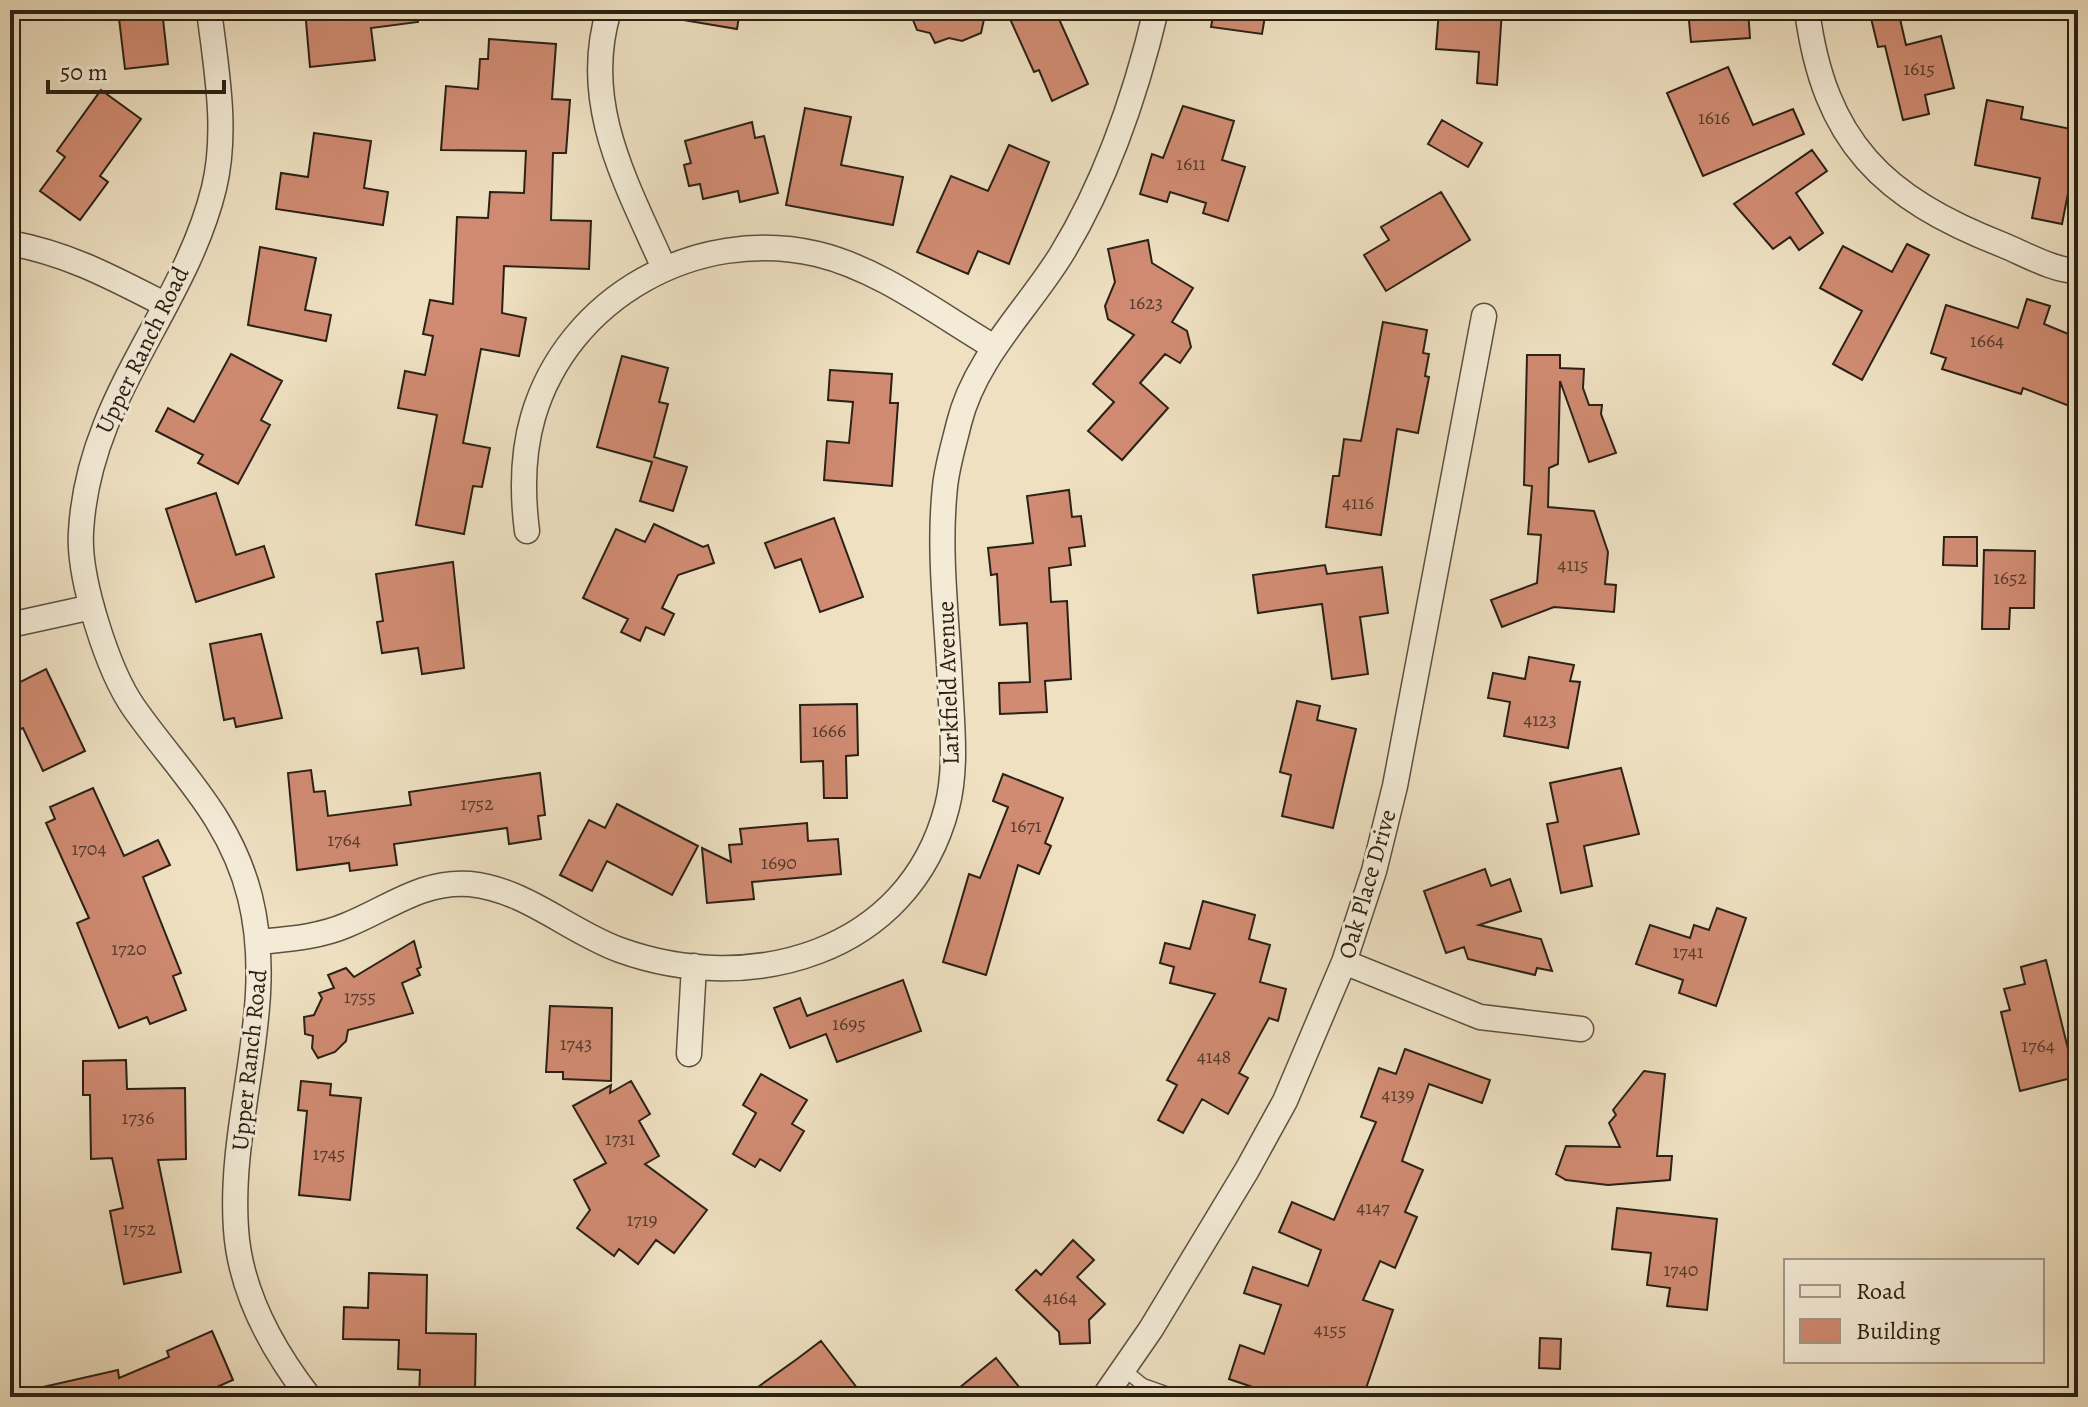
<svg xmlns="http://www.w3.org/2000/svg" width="2088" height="1407" font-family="Alegreya,serif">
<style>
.building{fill:#d08b72;stroke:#2a2116;stroke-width:2}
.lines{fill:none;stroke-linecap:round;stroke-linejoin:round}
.service-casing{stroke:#5b5141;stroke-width:15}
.minor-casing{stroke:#5b5141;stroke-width:27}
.service{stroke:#f4ebd7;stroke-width:12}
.minor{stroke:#f4ebd7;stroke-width:24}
.labels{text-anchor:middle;stroke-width:6;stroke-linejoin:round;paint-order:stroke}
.number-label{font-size:20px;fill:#543c2d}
.street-label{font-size:24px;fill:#2a2116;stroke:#f4ebd7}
</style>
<rect width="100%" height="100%" fill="#eee0c1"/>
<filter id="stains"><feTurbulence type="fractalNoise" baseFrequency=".0025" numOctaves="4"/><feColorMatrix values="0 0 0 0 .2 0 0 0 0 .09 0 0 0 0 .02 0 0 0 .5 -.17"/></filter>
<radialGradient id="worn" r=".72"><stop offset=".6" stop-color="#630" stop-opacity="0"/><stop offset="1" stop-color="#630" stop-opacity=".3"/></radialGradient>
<path class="building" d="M118,10h44l6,54 -43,5z
M305,10h112l1,12 -47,6 4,32 -65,7z
M684,10h56l-3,19 -54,-9z
M909,10h77l-5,23 -19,8 -13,-3 -14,5 -5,-10 -13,-3z
M1006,10h49l33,74 -36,17 -13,-31 -5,2z
M1214,10h52l-4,24 -51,-7z
M1439,10h63l-5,75 -20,-2 2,-31 -43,-3z
M1688,10h60l2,28 -59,4z
M1869,10h29l8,35 35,-9 13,52 -29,7 4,19 -26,6 -18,-74 -7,1z
M489,39l67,5 -4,55 18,1 -4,53h-13l-2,67 40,1 -2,48 -85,-3 -2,47 24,5 -7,38 -38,-7 -18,94 27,5 -8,39 -9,-1 -9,48 -48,-9 21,-110 -39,-7 7,-37 20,4 8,-39 -10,-2 7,-34 23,4 4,-87 31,1 2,-26 34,1 2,-42 -85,-1 5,-64 32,3 2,-30h8z
M1728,67l25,58 40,-16 11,25 -101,42 -36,-83z
M101,90l40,29 -41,57 8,6 -28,38 -40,-29 25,-34 -8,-6z
M1987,100l36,7 -2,12 55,11 -5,23h5l-14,71 -30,-6 8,-40 -65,-13z
M1183,106l51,15 -12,39 23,7 -17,54 -25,-8 3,-10 -36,-11 -3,10 -27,-8 12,-40 11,4z
M805,108l46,9 -10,48 62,12 -10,48 -107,-20z
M1442,120l40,23 -14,24 -40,-23z
M752,122l3,16 9,-2 14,57 -38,9 -2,-11 -35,8 -3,-15 -11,2 -5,-21 7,-2 -6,-22z
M314,133l57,8 -7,47 24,4 -5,33 -107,-16 5,-36 27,4z
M1009,145l40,17 -40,102 -31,-13 -10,23 -51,-22 34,-76 37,15z
M1812,150l15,21 -31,22 27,40 -24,17 -9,-13 -17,12 -39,-45z
M1441,192l29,48 -84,51 -22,-36 25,-15 -8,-13z
M1148,240l4,23 41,25 -21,34 15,9 4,16 -11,16 -15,-9 -25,29 28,25 -46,52 -34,-29 26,-29 -21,-18 41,-49 -26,-16 -3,-13 10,-24 -7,-33z
M1907,244l22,11 -67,125 -29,-16 29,-53 -42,-23 23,-42 49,26z
M260,247l56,11 -11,52 26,5 -5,26 -78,-16z
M2027,299l23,7 -6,18 34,14v55l-6,14 -49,-19 -2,6 -79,-25 4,-11 -15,-5 15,-48 72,23z
M1383,322l44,8 -4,23 6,1 -4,22 4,1 -11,56 -21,-4 -16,106 -55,-8 7,-51h6l5,-37 17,2z
M231,354l51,27 -21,39 9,5 -32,59 -40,-21 5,-8 -47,-24 12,-23 26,14z
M1527,355h33v13l24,1 -1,19 6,17h13l-1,9 15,39 -27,9 -29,-81 -2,83 -9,4 -1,39 46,4 14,41 -3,32 11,1 -2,27 -60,-5 -52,20 -11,-27 46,-17 4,-48 -13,-1 4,-48 -8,-1z
M622,356l46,12 -9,34 9,2 -14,53 33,10 -14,44 -33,-10 12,-39 -55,-15z
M830,370l62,4 -2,29h8l-6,83 -68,-6 3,-39 22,2 4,-41 -25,-2z
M1069,490l3,27 9,-1 4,30 -16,2 2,17 -22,3 2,34 16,-1 4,78 -26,2 2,31 -47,2 -1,-31 31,-1 -3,-59 -27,2 -3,-51 -6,1 -3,-27 45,-5 -6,-47z
M216,493l20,62 28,-9 10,31 -78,25 -30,-93z
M834,518l29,79 -43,15 -19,-53 -26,9 -10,-25z
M654,524l49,23 5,-2 6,18 -36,12 -16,33 12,6 -10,21 -18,-8 -6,14 -19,-9 7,-13 -45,-21 33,-69 29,13z
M1944,537h33v29l-34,-1z
M1984,550l51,1 -1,57h-24l-1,21h-27z
M453,562l11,106 -42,6 -4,-26 -36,5 -5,-31 6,-1 -7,-47z
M1325,565l2,9 55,-7 6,46 -28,4 8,57 -36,5 -10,-75 -64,9 -5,-38z
M261,634l21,84 -46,9 -2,-9 -10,2 -14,-76z
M1529,657l45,8 -4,16 10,1 -12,66 -64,-12 6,-34 -22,-4 5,-25 32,6z
M46,669l39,82 -42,20 -20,-43 -13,6v-47z
M1297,701l23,5 -3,14 39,9 -23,99 -51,-12 9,-41 -11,-3z
M857,704l1,51 -12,1 1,42h-23l-1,-37 -22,1 -1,-57z
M1621,768l18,66 -55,12 8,40 -31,7 -14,-69 11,-2 -8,-39z
M311,770l3,22 11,-1 3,25 83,-11 -2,-13 131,-19 5,42 -7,1 3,23 -32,5 -2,-16 -113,16 3,21 -47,6 -1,-8 -52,7 -9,-97z
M1003,774l60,24 -18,45 6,3 -12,28 -21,-9 -32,110 -43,-13 26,-88 11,4 28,-71 -15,-6z
M93,788l31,68 34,-16 12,25 -27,12 38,96 -8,3 13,34 -36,14 -3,-7 -28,11 -42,-105 12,-5 -43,-95 9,-4 -5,-12z
M617,804l81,42 -26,49 -65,-34 -15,30 -32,-16 29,-55 16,8z
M807,823l1,18 30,-2 3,35 -89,8 2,17 -47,4 -5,-55 29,14 -2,-17 13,-1 -2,-15z
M1485,869l6,17 19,-7 11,32 -42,14 62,14 11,32 -15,-3 -2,7 -67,-16 -4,-12 -18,6 -22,-62z
M1203,901l52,14 -6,24 21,6 -10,37 26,7 -8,32 -9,-3 -30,55 9,5 -20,36 -26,-15 -19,34 -25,-13 19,-35 -10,-5 48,-86 -45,-11 4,-16 -14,-4 5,-20 25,6z
M1717,908l29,10 -30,88 -37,-13 4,-13 -47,-16 14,-39 40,13 4,-13 15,5z
M414,941l7,26 -4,2 3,6 -18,8 11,30 -65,17 -2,11 -11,11 -17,6 -6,-10 1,-12 -8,-2 -1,-17 10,-2 8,-17 -3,-5 15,-5 -6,-13 18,-7 8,9z
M2046,960l29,117 -55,14 -19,-79 9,-2 -6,-21 21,-5 -4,-17z
M903,980l18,51 -84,31 -11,-28 -36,14 -16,-40 26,-10 7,18z
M550,1006l62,2 -1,73 -48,-2v-7h-17z
M1405,1049l85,31 -8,23 -53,-19 -27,77 21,9 -18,42 12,5 -22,51 -15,-7 -17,39 30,10 -30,87h-81l-53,-18 11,-34 24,9 17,-49 -37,-12 9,-26 55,19 13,-36 -42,-18 13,-30 42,18 42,-98 -15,-5 18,-49 17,6z
M126,1060l1,29 58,-1 1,71 -28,1 23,112 -57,12 -14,-73 13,-3 -11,-50 -21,1 -1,-64h-7v-34z
M1644,1071l21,3 -8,82h15l-2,24 -62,5 -42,-5 -10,-6 10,-28 54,1 -11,-24 7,-8 -3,-5z
M761,1074l46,26 -15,24 12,7 -24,40 -20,-12 -5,8 -22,-13 23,-41 -13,-8z
M301,1081l30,3 -1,11 31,3 -11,102 -51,-5 8,-84 -9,-1z
M631,1081l19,33 -11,7 20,35 -14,8 62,46 -33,43 -18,-13 -18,24 -19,-15 -5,7 -37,-28 13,-18 -16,-30 32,-17 -33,-57 38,-21 -1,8z
M1617,1208l100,11 -10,91 -40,-4 3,-18 -23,-3 4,-32 -39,-4z
M1073,1240l21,20 -17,17 28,27 -16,16 1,23 -30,1 -1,-12 -43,-42 20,-20 5,5z
M369,1273l58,2 -1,58 50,1 -1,58 -56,5 1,-27 -22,-1 1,-29 -56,-1 1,-32 24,1z
M212,1331l21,49 -39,17h-159l-1,-8 84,-19 1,8 50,-21 -2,-6z
M1540,1338l21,1 -1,30 -21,-1z
M821,1341l43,56h-120l53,-38z
M996,1358l31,39h-79z"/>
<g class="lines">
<defs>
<path id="service" d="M1123,1369l20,16 34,12"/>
<path id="minor" d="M209,10c7,58 19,120 5,178 -30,122 -126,209 -133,344 -3,46 27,139 53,176 45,64 96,109 116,189 28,112 -22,220 -14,332 4,63 36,120 73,168
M609,10c-29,94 18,174 55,258
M1807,10c17,132 76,188 196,235 22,9 51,26 75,26
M10,243c59,11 101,34 154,61
M527,531c-5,-39 -5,-76 6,-114 35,-120 164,-191 284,-163 63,15 121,60 177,93
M10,625l82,-18
M259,942c30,-3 60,-5 88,-17 42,-17 76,-45 123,-41 57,6 98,47 150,66 130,47 289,4 327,-143 10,-39 5,-82 3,-123 -3,-65 -12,-132 -5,-197 2,-21 9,-43 14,-64 16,-65 68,-113 102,-168 46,-75 75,-161 95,-245
M1344,962l136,55 101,12
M689,1054l5,-88
M1104,1397l47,-68 96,-159 38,-69 59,-139 30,-91 21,-85 89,-470"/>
</defs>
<use href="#service" class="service-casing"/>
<use href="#minor" class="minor-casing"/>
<use href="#service" class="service"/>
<use href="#minor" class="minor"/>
</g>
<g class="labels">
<g class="number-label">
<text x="1919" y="75">1615</text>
<text x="1714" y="124">1616</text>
<text x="1191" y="170">1611</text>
<text x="1146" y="309">1623</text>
<text x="1987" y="347">1664</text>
<text x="1358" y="509">4116</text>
<text x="1573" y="571">4115</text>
<text x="2010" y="584">1652</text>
<text x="1540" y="726">4123</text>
<text x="829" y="737">1666</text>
<text x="477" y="810">1752</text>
<text x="1026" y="832">1671</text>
<text x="344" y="846">1764</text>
<text x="89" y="855">1704</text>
<text x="779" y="869">1690</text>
<text x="129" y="955">1720</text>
<text x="1688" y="958">1741</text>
<text x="360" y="1003">1755</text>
<text x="849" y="1030">1695</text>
<text x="576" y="1050">1743</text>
<text x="2038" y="1052">1764</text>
<text x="1214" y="1063">4148</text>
<text x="1398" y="1101">4139</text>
<text x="138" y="1124">1736</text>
<text x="620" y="1145">1731</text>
<text x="329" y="1160">1745</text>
<text x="1373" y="1214">4147</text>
<text x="642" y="1226">1719</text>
<text x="139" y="1235">1752</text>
<text x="1681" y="1276">1740</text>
<text x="1060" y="1304">4164</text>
<text x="1330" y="1336">4155</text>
</g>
<g class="street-label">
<text transform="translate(142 350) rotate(-64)" y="8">Upper Ranch Road</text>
<text transform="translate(948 683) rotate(-92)" y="8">Larkfield Avenue</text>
<text transform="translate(1367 884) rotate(-74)" y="8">Oak Place Drive</text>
<text transform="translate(249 1060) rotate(-84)" y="8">Upper Ranch Road</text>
</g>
</g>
<rect width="2088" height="1407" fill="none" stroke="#eee0c1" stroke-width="40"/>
<rect x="12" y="12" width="2064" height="1383" fill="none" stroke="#2a2116" stroke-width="4"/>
<rect x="20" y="20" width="2048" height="1367" fill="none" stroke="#2a2116" stroke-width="2"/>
<rect x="1784" y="1259" width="260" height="104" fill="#f4ebd7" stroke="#a39a8a" stroke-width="2"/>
<rect x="1800" y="1285" width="40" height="12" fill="#f4ebd7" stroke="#a39a8a" stroke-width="2"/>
<text x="1856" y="1299" font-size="24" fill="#2a2116">Road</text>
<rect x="1800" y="1319" width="40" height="24" fill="#d08b72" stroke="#a39a8a" stroke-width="2"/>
<text x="1856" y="1339" font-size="24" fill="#2a2116">Building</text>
<path d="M48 80v12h176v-12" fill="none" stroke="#2a2116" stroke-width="4"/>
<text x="60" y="80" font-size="24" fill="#2a2116" stroke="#f4ebd7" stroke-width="6" paint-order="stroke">50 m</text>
<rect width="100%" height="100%" filter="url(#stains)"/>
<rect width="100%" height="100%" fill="url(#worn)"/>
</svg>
